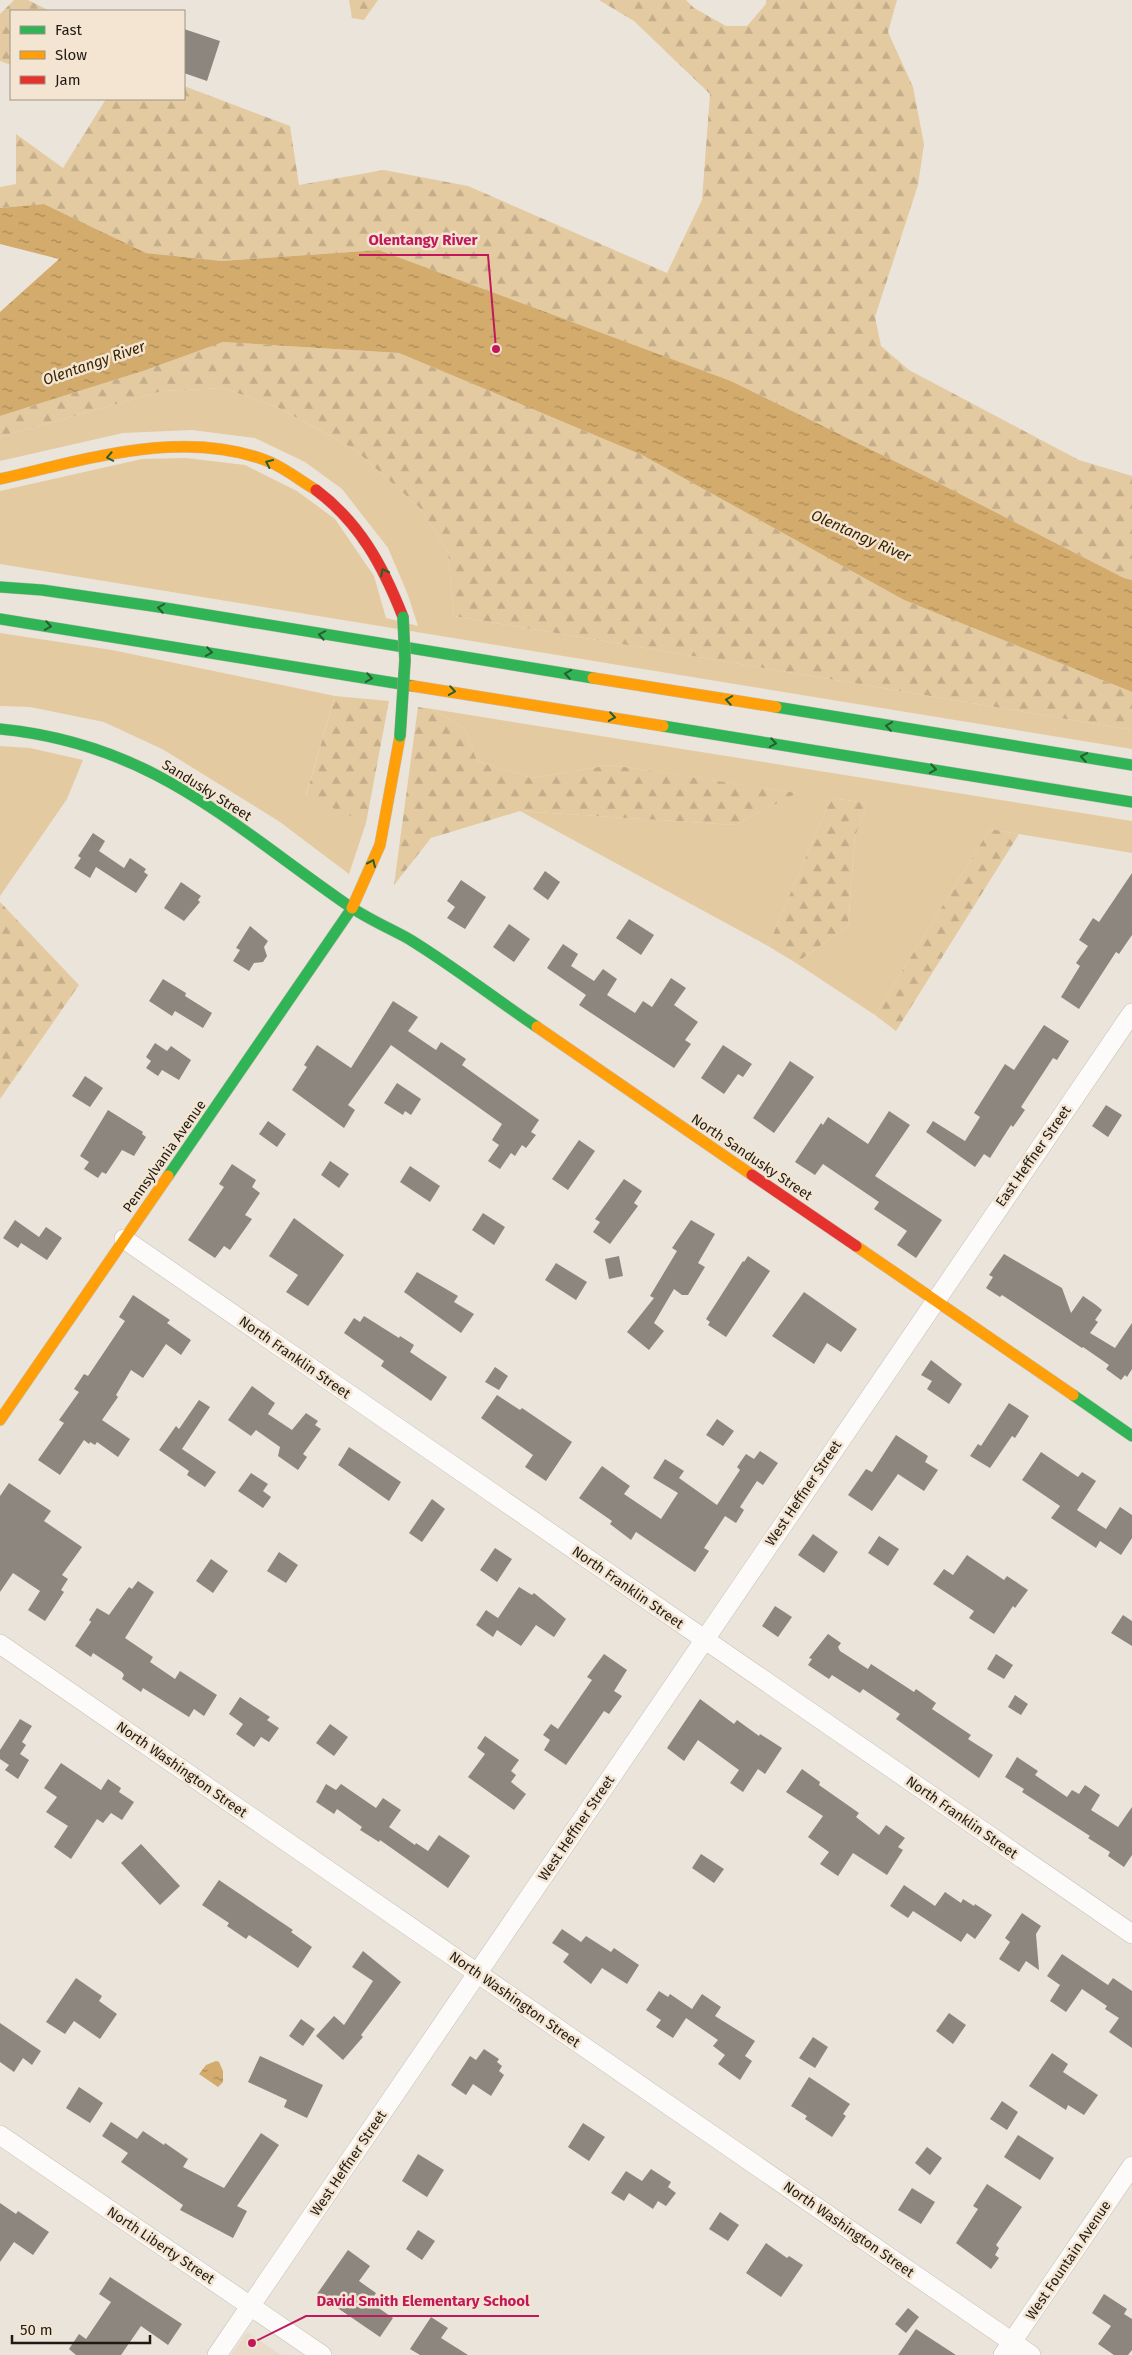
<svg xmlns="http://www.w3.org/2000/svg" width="1132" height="2355" font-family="'Fira Sans',sans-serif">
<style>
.built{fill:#e8dbc9}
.green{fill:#e4caa1}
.forest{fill:url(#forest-firs)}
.water{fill:url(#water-ripples)}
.building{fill:#8c867f}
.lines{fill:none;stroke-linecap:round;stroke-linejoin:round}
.street-casing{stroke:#c6c0b8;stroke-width:20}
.fast-casing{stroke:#c6c0b8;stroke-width:12}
.slow-casing{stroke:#c6c0b8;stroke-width:12}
.jam-casing{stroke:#c6c0b8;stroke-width:12}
.street{stroke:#fcfbf9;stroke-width:19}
.fast{stroke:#30b455;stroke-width:11}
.slow{stroke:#ff9f0a;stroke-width:11}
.jam{stroke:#e5322d;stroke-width:11}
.fast-bridge-casing{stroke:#a59c90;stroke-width:12;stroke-linecap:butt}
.fast-bridge{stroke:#30b455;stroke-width:11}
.oneway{stroke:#275f31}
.labels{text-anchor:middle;stroke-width:5;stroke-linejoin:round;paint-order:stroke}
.street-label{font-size:14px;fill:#1f1a13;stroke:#f3e5d2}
.water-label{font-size:15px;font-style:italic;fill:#3a2500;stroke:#f3e5d2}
.leader{fill:none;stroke:#c2185b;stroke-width:2}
.callout-dot{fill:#c2185b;stroke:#f3e5d2;stroke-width:2}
.callout-label{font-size:15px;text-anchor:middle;font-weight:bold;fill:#c2185b;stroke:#f3e5d2;stroke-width:5;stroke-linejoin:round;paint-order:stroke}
</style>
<defs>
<pattern id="forest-firs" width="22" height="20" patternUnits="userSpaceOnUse" patternTransform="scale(1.25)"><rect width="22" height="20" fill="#e4caa1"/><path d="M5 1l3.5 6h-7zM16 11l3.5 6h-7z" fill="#c3ad8a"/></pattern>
<pattern id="water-ripples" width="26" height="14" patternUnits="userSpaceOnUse" patternTransform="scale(1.25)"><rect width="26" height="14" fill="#d2ab6d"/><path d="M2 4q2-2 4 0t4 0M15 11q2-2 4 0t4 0" fill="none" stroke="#aa8a58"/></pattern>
</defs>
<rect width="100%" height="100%" fill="#ebe4da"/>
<path class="built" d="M247,2332l34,23h-50z"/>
<path class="green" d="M223,388l54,19 77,42 66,59 28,44 6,64 678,114v19l-1132,-185v-73l142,-32 44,-1 59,7 52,26 38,28 39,57 12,42 32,8 -10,-31 -20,-47 -46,-59 -37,-27 -50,-24 -63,-8 -69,3 -123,28v-24l162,-46z
M0,633l112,17 223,46 -29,99 60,28 -17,51 -69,-52 -116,-72 -60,-28 -74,-15 -30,-1z
M432,709l700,112v32l-142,-24 -115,186 -79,-52 52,-37 7,-89 12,-34 -36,-5 -63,148 -248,-135 215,14 61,-32 -185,-28 -79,13 -55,-17 -12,-32z
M0,746l30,2 53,12 -16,39 -67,97z"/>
<path class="forest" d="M14,0h14l22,11h-39v54l-11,-4v-47z
M349,0h29l-14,20 -12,-2z
M599,0h87l8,8 32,18h21l19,-22v-4h131l-9,32 25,55 11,57 -6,41 -43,132 6,29 28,24 170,90 53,16v104l-8,-2 -199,-102 -194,-95 -352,-131 -157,11 -76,-8 -102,-49 -44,4v-21l16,-3v-50l47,34 43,-69h78v-13l106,40 9,59 85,-15 84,16 199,87 35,-73 8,-106 -76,-73z
M223,342l176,11 243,102 262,145 228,92v38l-678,-114 -6,-64 -28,-44 -66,-59 -77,-42 -54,-19 -61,3 -162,46v-21l146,-46z
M335,696l54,5 -23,122 -60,-27z
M418,707l14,2 33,20 12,32 55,17 79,-13 186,28 -62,32 -215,-14 -89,27 -37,47z
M831,798l36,5 -12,34 -7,89 -52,37 -28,-17z
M990,829l29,5 -123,197 -21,-16z
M0,902l79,83 -79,114z"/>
<path class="water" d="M44,204l102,49 76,8 157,-11 352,131 194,95 199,102 8,2v112l-228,-92 -262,-145 -243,-102 -176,-11 -77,28 -146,46v-104l59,-53 -59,-15v-36z
M216,2061l3,1 4,9v11l-5,5 -19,-13 7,-9z"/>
<path class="building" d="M184,29l36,12 -13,40 -23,-8z
M93,833l12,8 -6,10 25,17 6,-10 16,11 -2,3 4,3 -12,18 -40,-26 -6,11 -16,-10 7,-10 -3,-2z
M545,871l15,11 -12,18 -15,-11z
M1132,873v62l-13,19 -3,-2 -37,57 -18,-12 19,-31 -4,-3 12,-17 -9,-6 14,-22 6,4z
M461,880l25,17 -21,32 -18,-11 8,-11 -8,-6z
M181,882l20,14 -3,4 2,2 -16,19 -20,-13z
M629,919l25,16 -13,20 -25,-17z
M509,924l21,15 -16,23 -21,-15z
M250,926l18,15 -4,6 3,9 -4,6 -9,1 -5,8 -16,-10 7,-11 -4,-2z
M563,944l15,10 -7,12 23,15 9,-12 14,10 -10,16 28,18 8,-12 9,6 19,-29 15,10 -12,17 24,17 -13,18 6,4 -17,24 -95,-63 7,-10 -39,-27z
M163,979l23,14 -1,3 27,17 -9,15 -28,-17 -3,5 -23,-15z
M393,1001l25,16 -10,14 28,19 5,-8 25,17 -4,6 77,55 -8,12 5,3 -10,13 -4,-3 -7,11 -4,-3 -11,16 -12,-8 11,-16 -7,-5 10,-16 -111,-79 -43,60 7,5 -11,18 -52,-38 15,-23 -3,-2 13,-20 34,23z
M1044,1025l25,16 -12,19 -4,-2 -32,49 4,3 -12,17 -2,-2 -21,33 -6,-4 -9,13 -49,-35 7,-11 32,20 15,-24 -6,-4 31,-49 9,6z
M155,1043l12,8 4,-5 20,14 -12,20 -17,-10 -4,6 -12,-8 5,-7 -5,-4z
M723,1045l29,19 -9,13 -5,-3 -14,20 -23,-16z
M790,1061l24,16 -40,56 -21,-15z
M85,1076l18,12 -13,19 -18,-11z
M397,1083l24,16 -10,16 -6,-4 -2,4 -19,-12z
M1106,1105l16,10 -14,22 -16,-11z
M108,1110l35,22 -1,2 4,3 -12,19 -12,-6 -16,24 -4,-2 -4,6 -14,-9 5,-7 -9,-6z
M889,1111l21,14 -35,51 67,44 -26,38 -19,-13 10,-14 -33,-22 5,-7 -56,-38 -8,11 -20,-13 26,-39 2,2 5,-8 40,27z
M268,1121l18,13 -9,13 -18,-13z
M579,1140l16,11 -27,39 -16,-11z
M330,1161l19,13 -10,14 -18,-13z
M232,1164l24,16 -4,7 8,6 -15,22 7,4 -22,31 -6,-4 -9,12 -27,-18 36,-53 -5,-3z
M410,1166l30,20 -10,16 -30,-20z
M624,1179l18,12 -8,12 4,3 -28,38 -17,-12 7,-10 -5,-3z
M483,1213l22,14 -11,18 -22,-15z
M294,1218l50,37 -36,51 -22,-14 12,-17 -29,-19z
M15,1220l24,17 7,-10 16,11 -15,22 -26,-17 -3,5 -15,-10z
M691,1220l24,14 -17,29 7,4 -17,28h-6l-8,-6 -20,34 10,8 -15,19 -22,-18 27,-34 -4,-2 27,-45 -5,-3z
M1004,1254l58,34 9,25 12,-17 13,9 6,5 -7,10 3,2 -8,11 25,15 17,-25v46l-5,8 -2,-2 -4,5 -15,-11 3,-4 -26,-18 -1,1 -80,-53 -2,2 -14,-9 7,-11 -4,-2z
M619,1256l4,20 -14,3 -4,-20z
M748,1256l22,15 -44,66 -18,-12 2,-3 -4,-3 37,-58 1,1z
M556,1263l31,19 -11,18 -31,-20z
M417,1272l41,24 -4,6 20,12 -13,19 -57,-41z
M804,1292l53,37 -16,23 -14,-9 -13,21 -42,-28z
M133,1295l37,25 -3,3 24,17 -10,15 -15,-11 -23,34 -12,-8 -15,25 2,2 -16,23 28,19 -12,18 -21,-15 -2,3 -5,-3 -1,2 -5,-4 -24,35 -22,-15 26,-37 -5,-3 20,-28 -5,-3 10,-15 4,2 37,-55 -6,-4z
M364,1316l35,22 1,-2 14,9 -4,7 37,25 -16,24 -50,-35 3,-5 -40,-28 10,-15 6,4z
M931,1360l31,24 -13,20 -22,-15 5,-8 -11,-6z
M495,1367l13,9 -9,14 -14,-8z
M252,1386l23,17 -7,11 24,16 14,-17 12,8 -3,4 6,4 -18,25 4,3 -9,13 -20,-14 2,-9 -24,-17 -5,6 -23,-16z
M497,1395l23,15 2,-2 50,34 -26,39 -21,-14 8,-12 -52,-37z
M199,1400l11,7 -28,42 34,23 -11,15 -18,-12 2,-4 -30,-21 17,-24 3,3z
M1009,1403l20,13 -14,22 -3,-2 -22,32 -20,-12 8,-12 3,2z
M717,1419l17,12 -11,15 -17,-11z
M896,1435l32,21 -3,6 13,8 -14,21 -26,-17 -26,37 -24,-16 18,-26 6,3z
M349,1447l52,35 -12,19 -51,-36z
M760,1451l18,12 -15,22 -6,-4 -17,26 4,3 -8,13 -11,-7 -21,32 5,3 -14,21 -59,-40 -5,8 -21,-16 2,-3 -33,-23 23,-32 28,20 -6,8 37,25 17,-26 -25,-15 12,-19 19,12 -5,7 38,27 23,-35 -3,-3 9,-13 8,5z
M1041,1452l37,25 4,-5 14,9 -19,29 29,19 14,-22 12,8v23l-11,17 -21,-14 -4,7 -45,-30 9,-12 -38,-26z
M251,1473l17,11 -5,7 8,6 -8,11 -25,-17z
M9,1483l42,28 -7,10 38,26 -20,28 6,4 -7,11 3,2 -19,29 -17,-11 12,-19 -27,-18 -13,19v-96z
M432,1499l13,10 -23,33 -13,-9z
M813,1534l25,18 -14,21 -26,-18z
M879,1536l20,13 -11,17 -20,-13z
M495,1548l17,11 -15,23 -17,-12z
M279,1552l19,13 -12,18 -19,-12z
M967,1555l37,25 3,-4 21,14 -13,18 -2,-2 -19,28 -25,-16 5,-7 -41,-27 11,-15 9,6z
M211,1559l17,12 -15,22 -17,-12z
M138,1581l16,11 -29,46 28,19 -3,5 25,17 5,-8 37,24 -13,21 -10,-7 -5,8 -46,-29 -2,4 -19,-13 2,-4 -2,-3 -29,-19 -2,4 -16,-11 16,-24 -2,-2 8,-12 12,7 20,-28 3,2z
M519,1587l13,8 2,-2 32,26 -12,18 -18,-12 -15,21 -24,-16 -4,7 -17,-12 10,-15 12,8z
M775,1606l17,11 -14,20 -16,-11z
M1123,1615l9,6v25l-21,-13z
M828,1634l13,9 -3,4 2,4 28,18 3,-5 43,28 2,-3 20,14 -4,6 39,26 -3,4 25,16 -14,23 -83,-59 4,-5 -37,-25 -3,4 -28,-18 -3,4 -21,-14 4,-6 -3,-1z
M604,1654l23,16 -13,21 8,5 -13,18 -5,-3 -38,54 -22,-15 6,-10 -7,-5 8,-11 7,5 34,-49 -5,-3z
M996,1654l17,11 -9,14 -17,-10z
M1015,1695l13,9 -7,11 -13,-8z
M240,1697l30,20 -3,3 12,8 -10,14 -8,-5 -7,10 -18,-13 7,-10 -14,-10z
M700,1699l34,25 3,-4 22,16 1,-2 22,14 -17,26 -7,-5 -15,23 -13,-9 9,-13 -41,-30 -14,21 -17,-13z
M20,1719l12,7 -10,16 4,3 -6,9 9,6 -11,19 -13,-9 4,-5 -9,-6v-9z
M330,1724l18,13 -14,19 -18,-13z
M485,1736l34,24 -8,11 5,4 -5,7 15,12 -12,16 -46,-33 17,-23 -8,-6z
M1017,1757l21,14 -3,4 32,22 5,-7 7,4 6,-9 15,10 -9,15 27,17 14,-20v48l-8,12 -16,-11 2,-4 -22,-14 2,-2 -68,-44 2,-3 -19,-12z
M61,1763l40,27 7,-11 13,9 -2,4 15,10 -12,18 -11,-7 -8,10 -6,-4 -26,40 -17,-12 14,-21 -22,-14 11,-15 -13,-9z
M802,1769l18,13 -1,3 40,28 -3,4 23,18 7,-10 19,13 -7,9 5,3 -16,25 -34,-22 -15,23 -18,-12 9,-12 -21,-15 15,-21 -37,-24z
M326,1784l10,6 5,-6 35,24 7,-10 18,12 -12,17 26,18 1,-2 12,8 11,-16 31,21 -22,32 -68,-48 -1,2 -19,-12 2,-3 -25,-18 -3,5 -18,-12z
M141,1844l39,42 -20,19 -39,-42z
M701,1854l23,15 -10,14 -22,-15z
M219,1880l74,50 -2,2 21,15 -14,21 -49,-33 -3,4 -19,-13 2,-3 -27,-18z
M904,1885l31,21 10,-14 16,11 2,-4 11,7 1,-2 17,11 -17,24 -8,-6 -6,9 -48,-31 -5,7 -18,-12z
M1022,1913l19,13 -5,8 3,36 -13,-9 -7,11 -20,-13 11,-17 -5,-4z
M562,1929l19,13 5,-6 25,16 3,-4 25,17 -12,19 -25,-16 -11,16 -28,-22 6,-8 -17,-11z
M363,1951l38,31 -40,53 2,2 -20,23 -27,-24 18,-20 10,9 29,-44 -21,-14z
M1062,1954l46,31 5,-7 19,13v57l-23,-16 10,-14 -14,-9 2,-3 -25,-17 -16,23 -16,-11 10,-16 -13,-9z
M76,1978l26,18 -3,5 18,13 -17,25 -26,-18 -9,13 -19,-12z
M659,1991l9,6 2,-3 22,15 -19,29 -17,-11 5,-7 -15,-10z
M702,1994l19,13 -6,9 40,25 -10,15 7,5 -12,19 -22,-16 7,-9 -12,-9 5,-6 -32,-22z
M949,2013l17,12 -13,19 -17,-13z
M301,2019l14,10 -12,17 -14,-10z
M0,2023l41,28 -9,14 -9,-7 -9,14 -14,-10z
M813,2037l15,10 -13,21 -16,-10z
M484,2049l15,10 -2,3 5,4 -3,5 5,4 -13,21 -18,-12 -7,11 -15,-10 19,-29 6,4z
M1052,2053l16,11 -5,8 35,23 -14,20 -16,-10 -2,5 -37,-24z
M260,2056l63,29 -16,33 -23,-11 3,-7 -39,-18z
M809,2077l41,27 -7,10 3,2 -14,21 -27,-18 2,-3 -16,-10z
M79,2087l24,16 -13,20 -24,-15z
M1002,2101l16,11 -11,18 -17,-11z
M111,2122l26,17 6,-8 21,14 1,-2 23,16 -5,8 41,21 37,-55 18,12 -42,61 10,5 -14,27 -53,-28 3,-5 -62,-43 7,-9 -26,-17z
M583,2123l22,14 -16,24 -21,-14z
M1018,2135l36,23 -14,22 -36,-23z
M927,2147l15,11 -12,17 -15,-12z
M418,2154l26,16 -17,27 -25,-16z
M651,2169l20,13 -3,5 8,6 -10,13 -8,-5 -5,8 -24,-16 -5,8 -13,-8 15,-22 16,10z
M987,2184l35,23 -26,38 3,3 -4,7 4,3 -8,11 -35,-26 22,-34 -5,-3z
M912,2188l23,14 -14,22 -23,-14z
M0,2203l16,11 2,-3 31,21 -16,23 -19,-13 -14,20z
M720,2212l19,13 -11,16 -19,-12z
M418,2230l17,11 -13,19 -16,-11z
M766,2243l21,15 2,-2 14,9 -22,32 -35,-24z
M348,2250l22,16 -11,15 17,12 -6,9 23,16 -13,19 -63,-43z
M110,2277l72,47 -14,21 -27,-19 -20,29h-45l-7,-6 10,-15 7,5 25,-37 -12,-8z
M1104,2294l23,15 -3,5 8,5v31l-4,5h-14l-16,-11 13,-18 -19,-13z
M908,2308l11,9 -13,16 -11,-9z
M431,2317l17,11 -7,10 27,17h-48l-10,-6z
M916,2329l40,26h-58z"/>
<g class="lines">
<defs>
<path id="street" d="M124,1239l1008,695
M0,1644l1031,711
M0,2135l322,220
M217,2355l915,-1342
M1003,2355l129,-189"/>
<path id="fast" d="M0,587l42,3 117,17 434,71
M0,619l413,67
M776,707l356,58
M663,726l469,76
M0,729c153,15 230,95 349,177 19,13 40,22 60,33 44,27 85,59 128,88
M168,1176l184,-268
M1073,1395l59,41"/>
<path id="slow" d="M0,479c85,-19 185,-52 270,-17 16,7 31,19 46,28
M593,678l183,29
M413,686l250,40
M352,908l28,-63 20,-109
M537,1027l215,148
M856,1246l217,149
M0,1420l168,-244"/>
<path id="jam" d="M316,490c44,33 67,76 87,127
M752,1175l104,71"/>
</defs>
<use href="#street" class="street-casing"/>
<use href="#fast" class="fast-casing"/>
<use href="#slow" class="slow-casing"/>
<use href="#jam" class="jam-casing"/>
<use href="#street" class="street"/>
<use href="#fast" class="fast"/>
<use href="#slow" class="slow"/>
<use href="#jam" class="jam"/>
<defs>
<path id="fast-bridge" d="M400,736l5,-76 -2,-43"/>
</defs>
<use href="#fast-bridge" class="fast-bridge-casing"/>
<use href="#fast-bridge" class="fast-bridge"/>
</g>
<defs><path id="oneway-chevron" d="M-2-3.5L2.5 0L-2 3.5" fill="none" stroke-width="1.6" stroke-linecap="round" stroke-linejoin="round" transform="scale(1.25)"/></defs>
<g class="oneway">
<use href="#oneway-chevron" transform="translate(110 457) rotate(169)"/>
<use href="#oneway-chevron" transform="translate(269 463) rotate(-155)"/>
<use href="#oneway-chevron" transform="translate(384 572) rotate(-117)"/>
<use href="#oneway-chevron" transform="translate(161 608) rotate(-171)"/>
<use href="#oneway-chevron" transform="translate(48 626) rotate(9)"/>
<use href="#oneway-chevron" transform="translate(322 635) rotate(-170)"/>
<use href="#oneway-chevron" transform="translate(209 652) rotate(9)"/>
<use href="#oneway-chevron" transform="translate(568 674) rotate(-171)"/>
<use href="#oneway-chevron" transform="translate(369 678) rotate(9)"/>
<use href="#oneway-chevron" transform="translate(452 691) rotate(9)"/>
<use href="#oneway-chevron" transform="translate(729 700) rotate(-171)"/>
<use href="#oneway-chevron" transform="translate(612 717) rotate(9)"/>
<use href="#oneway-chevron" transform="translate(889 726) rotate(-171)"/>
<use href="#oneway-chevron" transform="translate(773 743) rotate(9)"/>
<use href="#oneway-chevron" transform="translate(1084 757) rotate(-170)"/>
<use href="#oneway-chevron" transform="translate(933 769) rotate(9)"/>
<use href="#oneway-chevron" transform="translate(372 863) rotate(-66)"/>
</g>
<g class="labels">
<g class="street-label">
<text transform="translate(207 790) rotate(32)" y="5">Sandusky Street</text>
<text transform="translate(164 1156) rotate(-55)" y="5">Pennsylvania Avenue</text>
<text transform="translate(1033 1156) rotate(-55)" y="5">East Heffner Street</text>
<text transform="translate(752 1157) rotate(34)" y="5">North Sandusky Street</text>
<text transform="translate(295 1357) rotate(35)" y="5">North Franklin Street</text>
<text transform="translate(803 1493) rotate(-56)" y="5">West Heffner Street</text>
<text transform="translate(628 1587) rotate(35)" y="5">North Franklin Street</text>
<text transform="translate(182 1769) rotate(35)" y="5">North Washington Street</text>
<text transform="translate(962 1817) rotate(35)" y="5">North Franklin Street</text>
<text transform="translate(576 1828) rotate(-56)" y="5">West Heffner Street</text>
<text transform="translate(515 1999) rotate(35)" y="5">North Washington Street</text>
<text transform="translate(348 2163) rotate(-56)" y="5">West Heffner Street</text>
<text transform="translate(849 2229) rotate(35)" y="5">North Washington Street</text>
<text transform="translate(161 2245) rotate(34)" y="5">North Liberty Street</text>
<text transform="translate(1068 2260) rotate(-56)" y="5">West Fountain Avenue</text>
</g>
<g class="water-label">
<text transform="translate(94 363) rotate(-19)" y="5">Olentangy River</text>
<text transform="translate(861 536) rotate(24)" y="5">Olentangy River</text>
</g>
</g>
<path class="leader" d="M496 349L488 255H359M252 2343L306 2316H539"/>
<g class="callout-dot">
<circle cx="496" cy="349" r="5"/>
<circle cx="252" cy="2343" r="5"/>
</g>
<g class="callout-label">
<text x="423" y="245">Olentangy River</text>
<text x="423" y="2306">David Smith Elementary School</text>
</g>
<rect x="10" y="10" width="175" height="90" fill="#f3e5d2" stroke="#9e9486"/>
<rect x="20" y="26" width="25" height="8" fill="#30b455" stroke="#9e9486"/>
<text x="55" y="35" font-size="15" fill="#1f1a13">Fast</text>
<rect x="20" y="51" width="25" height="8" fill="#ff9f0a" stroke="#9e9486"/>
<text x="55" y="60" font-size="15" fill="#1f1a13">Slow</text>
<rect x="20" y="76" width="25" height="8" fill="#e5322d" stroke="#9e9486"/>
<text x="55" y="85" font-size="15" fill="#1f1a13">Jam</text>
<path d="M12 2335v8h138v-8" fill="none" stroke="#1f1a13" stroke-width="2.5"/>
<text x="20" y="2335" font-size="15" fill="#1f1a13" stroke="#f3e5d2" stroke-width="4" paint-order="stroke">50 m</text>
</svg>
